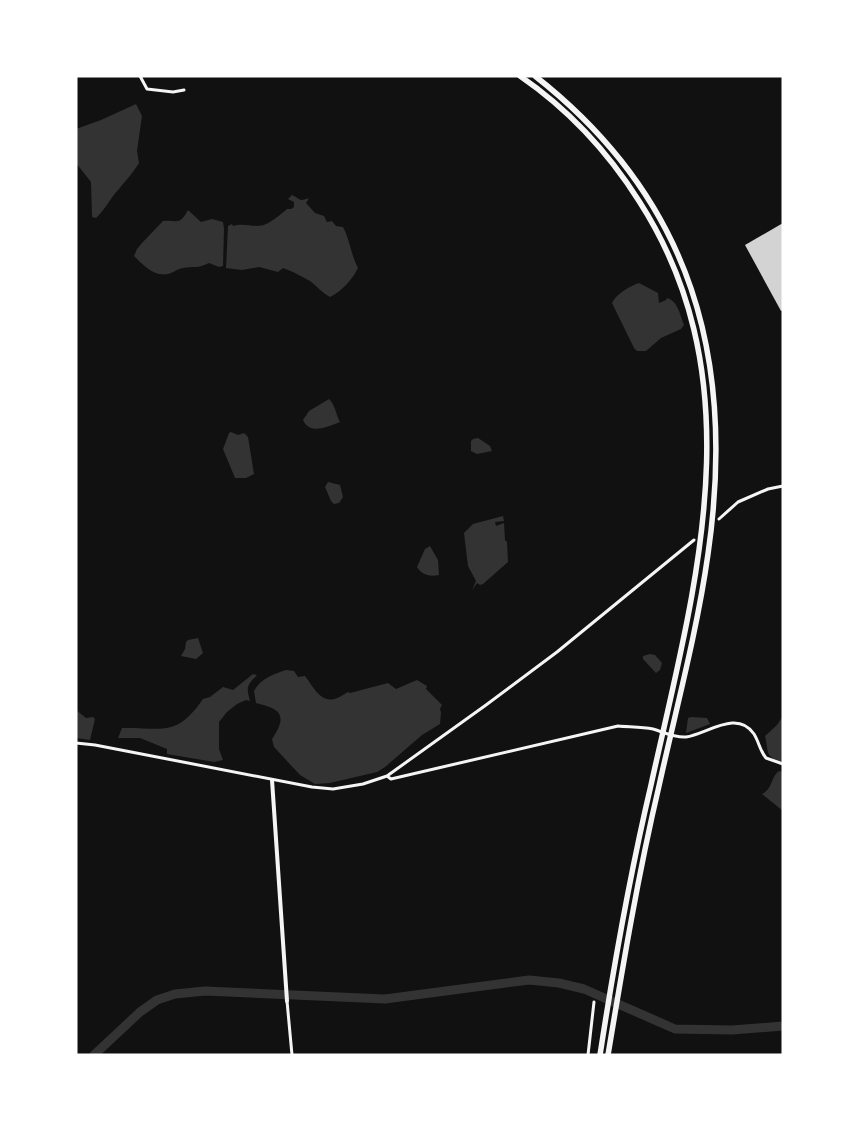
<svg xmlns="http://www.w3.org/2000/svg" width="859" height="1131" font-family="'DM Sans',sans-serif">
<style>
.water{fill:#333}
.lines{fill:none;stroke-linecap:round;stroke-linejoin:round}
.river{stroke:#333;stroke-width:9}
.building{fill:#d3d3d3}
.minor{stroke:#f5f5f5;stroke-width:3}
.tertiary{stroke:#f5f5f5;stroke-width:4}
.motorway{stroke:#f5f5f5;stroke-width:5.5}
</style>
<rect width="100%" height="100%" fill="#111"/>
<path class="water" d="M136,104l6,12 -5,35 2,12c-6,10 -13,17 -20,26 -9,9 -14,21 -23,29l-4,-1 -1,-35 -15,-19v-34l25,-9z
M292,195c9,4 6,7 17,3l-3,5 9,10 9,3 3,6 5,-1 4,5 7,1c7,13 8,28 15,41 -6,12 -16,23 -28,29 -8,-4 -13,-11 -20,-16 -9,-5 -16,-9 -27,-13l-5,4 -19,-5 -17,3 -16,-2 2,-42 4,-2 1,2c11,-4 23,3 33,-2 7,-3 15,-10 21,-15h4l3,-2v-5l-6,-3z
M188,210l13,12 11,-3 11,3 1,7 -1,37 -4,1 -10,-4c-11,6 -16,3 -26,5 -6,1 -10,5 -15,6 -14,3 -25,-9 -34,-18l3,-7 5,-6 21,-22c13,-2 16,6 25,-11z
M639,283l19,10 1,10 7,-3 1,-2c11,3 13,17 17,27l-3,4 -20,9 -15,13h-9l-3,-3 -22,-45c4,-9 18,-17 27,-20z
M329,399c6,5 7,16 11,23 -11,4 -30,14 -37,-2l6,-9z
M231,432l7,3 6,-2 4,4 6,37 -8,4h-11l-12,-29 6,-16z
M478,438l12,8 2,5 -15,3 -6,-3v-10l2,-2z
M328,482l12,3 3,12 -4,6 -5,1 -3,-3 -6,-14z
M503,516l1,5 -9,1 1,4 8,-3 1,17 2,2 1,20 -25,22 -3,1 -3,-2 -5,7 4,-9 -8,-15 -4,-33 9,-9z
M430,546l8,14 1,15c-9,2 -17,0 -22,-8l8,-18z
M198,638l5,15 -7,6 -15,-3 4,-7 1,-7 2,-2z
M650,654l5,1 7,8 -2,7 -4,3 -13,-14v-3z
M286,670l8,1 4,6 7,-1c8,10 16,29 32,22 3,-1 7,-4 11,-6l2,1 38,-10 8,6 21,-9 10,6 -1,3 16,16 -2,4 1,4 -1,11 -18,11 -37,32 -8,5 -47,11 -15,1 -15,-9 -26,-28 -2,-8c16,-24 9,-30 -16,-36l-2,-12c7,-13 20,-17 32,-21z
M253,674l4,1c-10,11 -11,11 -7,26l-4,-1 -9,4 -10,8 -8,10v27l4,11 -9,2 -47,-8v-5l-27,-11h-22l4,-10c41,-1 54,10 81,-29l7,-2 13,-10 10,3z
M76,710l10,8 7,-1 2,2 -5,21 -14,-2z
M783,716v46c-19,-5 -14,-10 -18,-26l12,-11z
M691,717l16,1 3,6 -24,9 2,-15z
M779,771l4,1v39l-21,-17c11,-5 8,-16 17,-23z"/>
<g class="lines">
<path class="river" d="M94,1055l46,-43 17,-12 18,-6 30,-3 180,8 144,-19 30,3 25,6 91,40 57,1 51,-4"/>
</g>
<path class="building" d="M783,223v87l-2,1 -36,-66z"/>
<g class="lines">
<path class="minor" d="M140,76l7,13 26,3 11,-2
M719,519l19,-17 30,-13 15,-3
M76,743l19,2 217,42 21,2 30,-5 24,-8 99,-71 71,-53 137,-112
M387,776l4,3 227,-53c11,1 24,1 35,3 10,3 22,9 33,8 21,-3 51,-28 68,-3 5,8 6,17 12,24l17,6
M287,1001l5,54
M588,1055l6,-53"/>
<path class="tertiary" d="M272,780l15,221"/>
<path class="motorway" d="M520,76c48,33 88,76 119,125 118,183 55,389 12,584 -21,89 -37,179 -51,270
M535,76c158,124 201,285 173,478 -11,78 -32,155 -49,232 -21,89 -36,179 -51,269"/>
</g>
<rect width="859" height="1131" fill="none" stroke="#ffffff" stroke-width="155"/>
</svg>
